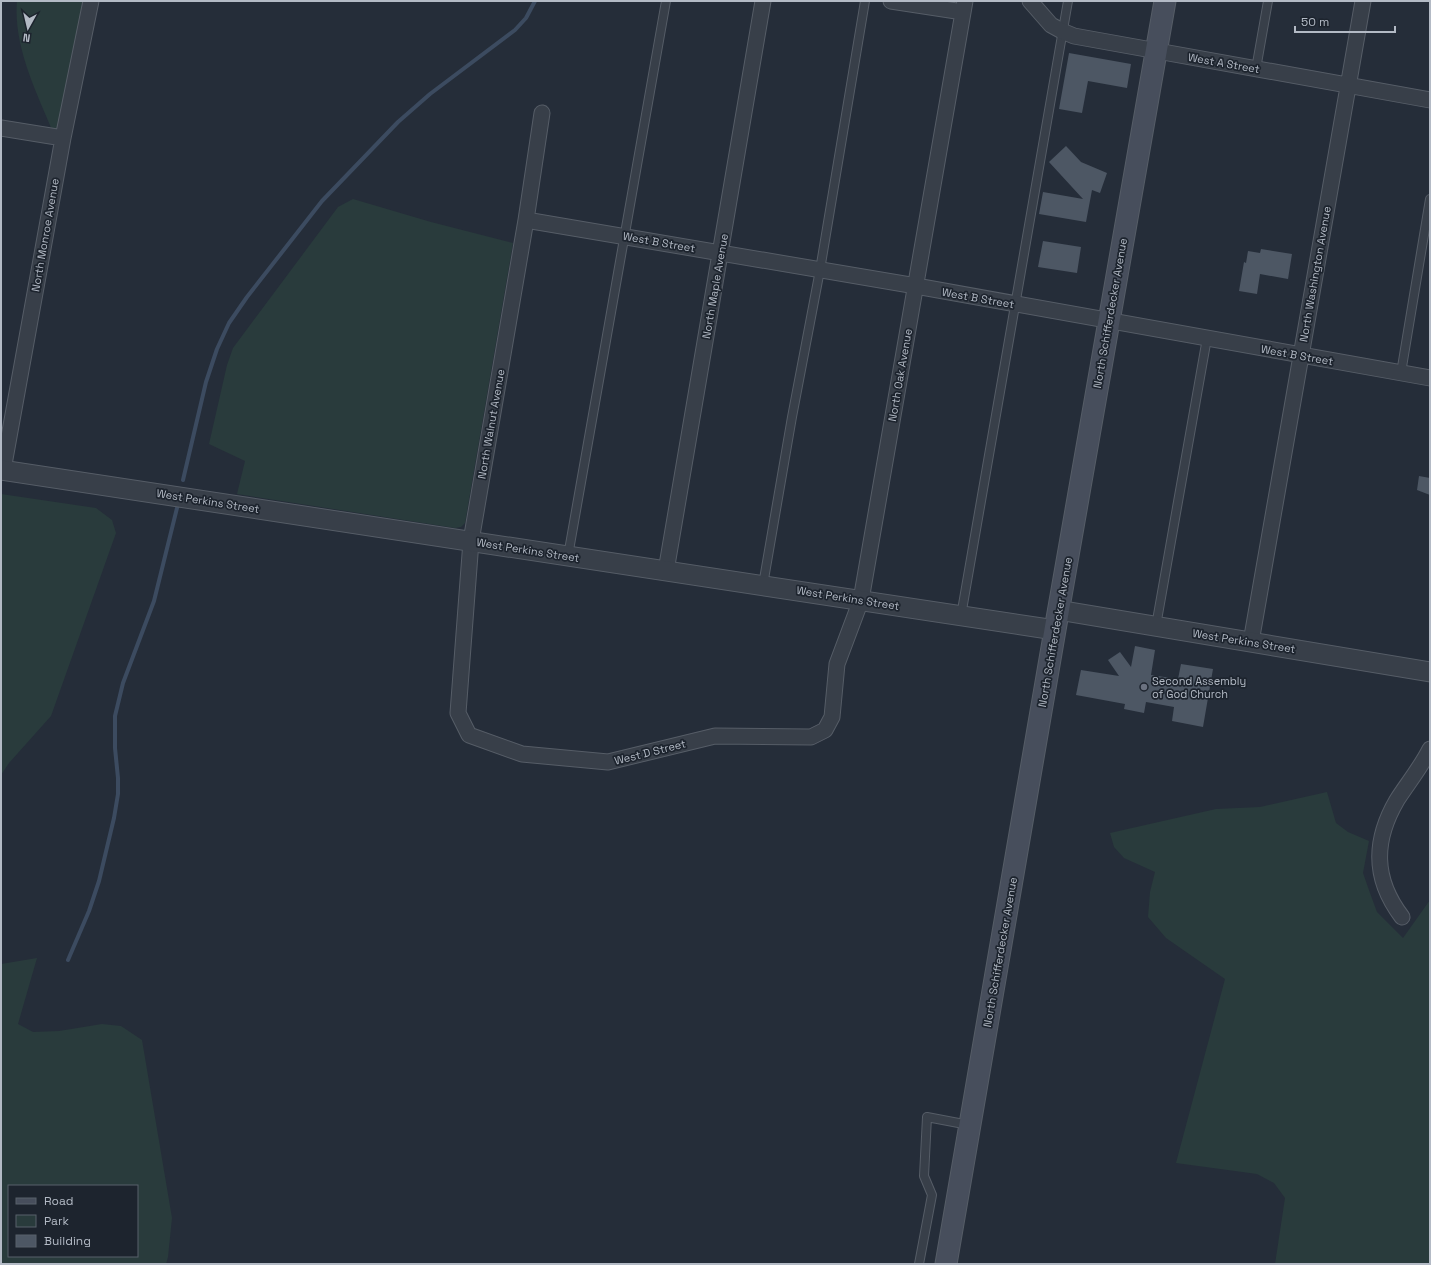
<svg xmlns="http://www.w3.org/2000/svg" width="1431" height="1265" font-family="'Space Grotesk',sans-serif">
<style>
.green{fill:#293b3c;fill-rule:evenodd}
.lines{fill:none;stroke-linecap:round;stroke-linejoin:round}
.stream{stroke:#3c4b60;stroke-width:4}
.building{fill:#4d5764}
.service-casing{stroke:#565d67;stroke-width:10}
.minor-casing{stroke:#565d67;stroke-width:17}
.tertiary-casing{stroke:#565d67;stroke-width:21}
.secondary-casing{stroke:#565d67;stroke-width:23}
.service{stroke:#383f49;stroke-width:8}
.minor{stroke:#383f49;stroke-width:15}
.tertiary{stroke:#383f49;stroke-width:19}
.secondary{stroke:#474e5c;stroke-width:21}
.worship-dot{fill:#6b7280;stroke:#1d242e;stroke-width:1.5}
.labels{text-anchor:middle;stroke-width:3.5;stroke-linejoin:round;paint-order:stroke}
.street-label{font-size:11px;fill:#b3bac5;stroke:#1d242e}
.poi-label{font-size:11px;fill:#b3bac5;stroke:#1d242e;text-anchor:start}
</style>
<rect width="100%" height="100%" fill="#252d39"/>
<path class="green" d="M17,1h67l-27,130 -4,1c-17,-40 -40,-87 -36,-131z
M353,199l78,23 82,21 -48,280 -4,4 -6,1 -218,-34 8,-33 -36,-17 18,-79 6,-17 105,-141z
M1,494l95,14 16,12 4,13 -65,183 -42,47 -8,12z
M1327,792l9,31 12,9 21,9 -6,32 7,20 7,19 26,26 27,-38v364h-155l10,-66 -11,-15 -17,-9 -81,-11 49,-184 -59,-41 -18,-21 2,-25 5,-20 -31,-14 -10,-11 -4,-14 106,-24 44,-2z
M37,958l-19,66 15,8 26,-1 43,-7 19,2 21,14 30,178 -4,39 -2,7h-165v-300zM9,1186h128v70h-128z"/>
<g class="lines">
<path class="stream" d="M183,480l23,-98 11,-33 12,-26 18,-26 75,-96 76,-79 32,-28 85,-64 11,-12 9,-17
M68,960l21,-49 10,-30 15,-63 4,-24v-16l-3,-30v-32l8,-33 31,-82 24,-97"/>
</g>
<path class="building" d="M1069,53l62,11 -4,24 -39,-7 -6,32 -23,-4z
M1066,146l15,16 26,11 -7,20 -8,-3 -6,32 -47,-8 4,-22 40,7 -34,-37z
M1043,241l38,6 -4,26 -39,-6z
M1261,249l31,5 -4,25 -28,-5 -3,20 -18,-3 5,-29 2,1 2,-12 12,2z
M1419,476l11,2v17l-13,-5z
M1135,646l20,4 -4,25 27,4 3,-15 32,5 -10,58 -31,-6 2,-14 -28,-5 -2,11 -20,-4 1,-5 -49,-9 5,-25 38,6 -11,-16 12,-8 11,15z"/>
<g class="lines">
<defs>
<path id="service" d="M1256,69l12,-68
M1401,373l29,-174
M568,556l98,-555
M763,585l29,-168 28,-147 45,-269
M961,616l107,-615
M1156,626l51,-288
M919,1264l13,-69 -8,-19 3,-59 42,8"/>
<path id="minor" d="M891,1l72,11
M1030,1l21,24 11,6 12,5 356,64
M542,113l-16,107 -55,321 -13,172 11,22 53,19 86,8 107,-26 96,1 14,-7 7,-13 5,-53 24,-64 104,-599
M1,128l62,10
M526,220l390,66 514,92
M3,470l60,-332 28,-137
M666,571l97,-570
M1251,642l112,-641
M1402,917c-29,-38 -29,-76 -5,-117 11,-17 24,-33 33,-51"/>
<path id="tertiary" d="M1,470l1054,160
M1058,610l372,62"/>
<path id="secondary" d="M946,1264l109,-634 110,-629"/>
</defs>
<use href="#service" class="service-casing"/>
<use href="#minor" class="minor-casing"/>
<use href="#tertiary" class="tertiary-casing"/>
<use href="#secondary" class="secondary-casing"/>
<use href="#service" class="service"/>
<use href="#minor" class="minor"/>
<use href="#tertiary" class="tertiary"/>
<use href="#secondary" class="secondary"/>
</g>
<circle class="worship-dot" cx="1144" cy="687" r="4"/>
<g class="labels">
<g class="street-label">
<text transform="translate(1224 63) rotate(10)" y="4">West A Street</text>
<text transform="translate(45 235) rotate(-80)" y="4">North Monroe Avenue</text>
<text transform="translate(659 242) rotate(10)" y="4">West B Street</text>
<text transform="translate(1315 274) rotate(-80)" y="4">North Washington Avenue</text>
<text transform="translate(715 286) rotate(-80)" y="4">North Maple Avenue</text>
<text transform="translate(978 298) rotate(10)" y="4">West B Street</text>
<text transform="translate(1110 313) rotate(-80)" y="4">North Schifferdecker Avenue</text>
<text transform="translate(1297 355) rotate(10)" y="4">West B Street</text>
<text transform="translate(900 375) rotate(-80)" y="4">North Oak Avenue</text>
<text transform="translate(491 424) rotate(-80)" y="4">North Walnut Avenue</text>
<text transform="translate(208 501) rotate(9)" y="4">West Perkins Street</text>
<text transform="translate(528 550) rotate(9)" y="4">West Perkins Street</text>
<text transform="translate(848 598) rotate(9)" y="4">West Perkins Street</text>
<text transform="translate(1055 632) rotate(-80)" y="4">North Schifferdecker Avenue</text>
<text transform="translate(1244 641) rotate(9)" y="4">West Perkins Street</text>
<text transform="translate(650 752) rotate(-14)" y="4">West D Street</text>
<text transform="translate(1000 952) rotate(-80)" y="4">North Schifferdecker Avenue</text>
</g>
<g class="poi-label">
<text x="1152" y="685">Second Assembly<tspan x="1152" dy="13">of God Church</tspan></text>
</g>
</g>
<rect width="1431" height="1265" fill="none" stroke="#b3bac5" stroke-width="4"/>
<rect x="8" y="1185" width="130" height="72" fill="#1d242e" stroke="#59606a"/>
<rect x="16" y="1198" width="20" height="6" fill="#474e5c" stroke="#59606a"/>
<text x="44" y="1205" font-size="12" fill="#b3bac5">Road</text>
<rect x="16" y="1215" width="20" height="12" fill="#293b3c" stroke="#59606a"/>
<text x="44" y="1225" font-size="12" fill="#b3bac5">Park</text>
<rect x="16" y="1235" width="20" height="12" fill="#4d5764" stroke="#59606a"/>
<text x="44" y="1245" font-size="12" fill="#b3bac5">Building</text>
<g transform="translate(28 28) rotate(188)" stroke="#1d242e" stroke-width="3" paint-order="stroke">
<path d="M0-3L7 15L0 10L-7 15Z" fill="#b3bac5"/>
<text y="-6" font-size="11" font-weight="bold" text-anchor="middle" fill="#b3bac5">N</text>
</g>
<path d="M1295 26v6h100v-6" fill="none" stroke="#b3bac5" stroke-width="2"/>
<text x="1301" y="26" font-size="12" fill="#b3bac5" stroke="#1d242e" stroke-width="3" paint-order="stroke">50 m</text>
</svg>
